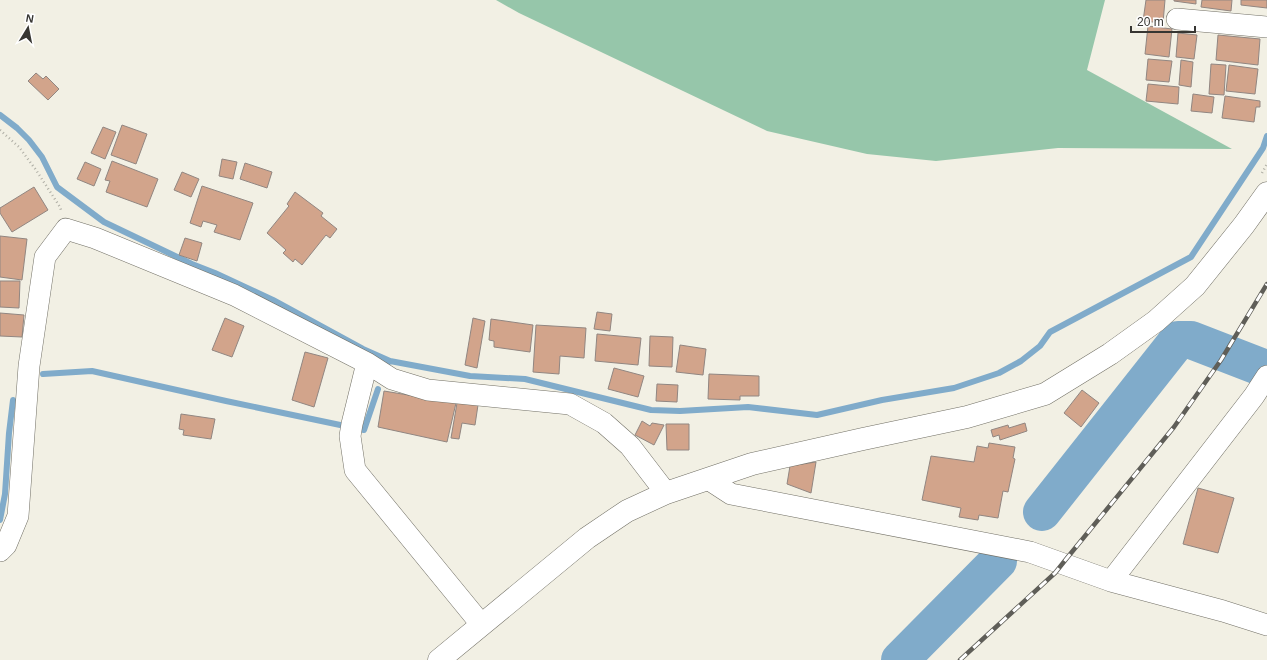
<svg xmlns="http://www.w3.org/2000/svg" width="1267" height="660" font-family="Helvetica,sans-serif">
<style>
.forest{fill:#96c6aa}
.lines{fill:none;stroke-linecap:round;stroke-linejoin:round}
.stream{stroke:#80abca;stroke-width:6}
.river{stroke:#80abca;stroke-width:38}
.building{fill:#d2a48b;stroke:#918681}
.minor-casing{stroke:#727066;stroke-width:22}
.tertiary-casing{stroke:#727066;stroke-width:23}
.path{stroke:#afaea5;stroke-width:2.5;stroke-dasharray:1 3;stroke-linecap:butt}
.minor{stroke:#fff;stroke-width:21}
.tertiary{stroke:#fff;stroke-width:22}
.rail-casing{stroke:#5f5e58;stroke-width:4.5}
.rail{stroke:#fff;stroke-width:3;stroke-dasharray:9;stroke-linecap:butt}
</style>
<rect width="100%" height="100%" fill="#f2f0e4"/>
<path class="forest" d="M496,0h609l-18,70 145,79 -174,-1 -122,13 -69,-7 -100,-23 -248,-118z"/>
<g class="lines">
<path class="stream" d="M0,115l17,13 12,12 13,17 15,30 47,35 88,42 23,9 58,27 90,49 27,12
M386,364l4,-3 80,15 55,3 126,31 29,1 68,-4 69,8 65,-15 72,-12 45,-15 22,-12 19,-15 10,-14 141,-75 72,-109 4,-12
M43,374l49,-3 134,30 138,29 14,-41
M0,520l5,-26 4,-61 4,-33"/>
<path class="river" d="M1042,512l136,-172h13l70,27
M900,660l98,-99"/>
</g>
<path class="building" d="M1146,0h19l-2,23 -20,-2z
M1174,0h22v4l-22,-3z
M1202,0h30l-1,11 -30,-4z
M1241,0h26v8l-26,-3z
M1148,26l24,3 -3,28 -24,-3z
M1178,33l19,2 -3,24 -18,-2z
M1218,35l42,4 -2,26 -42,-5z
M1148,59l24,2 -3,21 -23,-2z
M1181,60l12,2 -2,25 -12,-2z
M1211,64l15,1 -2,30 -15,-1z
M1229,65l29,4 -3,25 -29,-3z
M36,73l7,6 3,-3 13,13 -11,11 -20,-19z
M1148,84l31,3 -1,17 -32,-3z
M1193,94l21,3 -2,16 -21,-2z
M1225,96l35,5v6h-4l-2,15 -32,-4z
M122,125l25,9 -11,30 -25,-9z
M103,127l13,5 -11,27 -14,-6z
M222,159l15,3 -4,17 -14,-3z
M112,161l46,18 -11,28 -41,-15 4,-11 -5,-1z
M85,162l16,7 -7,17 -17,-7z
M245,163l27,9 -5,16 -27,-9z
M182,172l17,7 -8,18 -17,-7z
M202,186l51,17 -13,37 -26,-8 3,-7 -14,-4 -2,6 -11,-4z
M34,187l14,23 -36,22 -12,-19v-5z
M295,192l28,21 -2,3 16,13 -7,9 -4,-3 -24,30 -7,-6 -2,3 -10,-9 3,-3 -19,-17 22,-27 -2,-2z
M0,236l27,3 -5,41 -22,-3z
M185,238l17,5 -5,18 -18,-6z
M0,281h20l-1,27 -19,-1z
M597,312l15,2 -2,17 -16,-2z
M0,313l24,2 -2,22 -22,-1z
M225,318l19,8 -12,31 -20,-7z
M473,318l12,3 -8,47 -12,-3z
M491,319l42,6 -3,27 -36,-5v-6l-5,-1z
M536,325l50,3 -2,30 -24,-2 -1,18 -26,-2z
M597,334l44,4 -3,27 -43,-4z
M650,336l23,1 -1,30 -23,-1z
M680,345l26,4 -3,26 -27,-3z
M305,352l23,6 -14,49 -22,-7z
M614,368l30,8 -6,21 -30,-8z
M709,374l50,2v20h-19v4l-32,-1z
M657,384l21,1 -1,17 -21,-1z
M1082,390l17,13 -18,24 -17,-14z
M384,391l72,12 -9,39 -69,-15z
M457,403l21,2 -3,20 -13,-2 -3,16 -8,-1z
M181,414l34,5 -4,20 -28,-4 1,-5 -5,-1z
M642,421l8,5 2,-3 12,2 -10,20 -19,-10z
M1025,423l2,8 -27,9 -1,-5 -6,2 -2,-7 17,-5 1,3z
M666,424h23v26h-22z
M989,443l26,4 -2,11 2,1 -7,33 -5,-1 -5,27 -19,-3 -1,5 -19,-3 2,-9 -39,-8 9,-44 43,6 3,-16 11,2z
M816,462l-5,31 -24,-9 3,-18z
M1198,488l36,10 -16,55 -35,-9z"/>
<g class="lines">
<defs>
<path id="minor" d="M1177,19l90,8
M367,363l-15,61 -2,12 5,34 126,154
M708,479l23,15 299,58 81,29 112,30 44,14
M0,551l6,-6 12,-29 11,-150 16,-109 21,-28 29,9 139,57 133,68 25,16 36,11 142,14 34,19 26,23 36,47
M1111,581l143,-185 13,-20"/>
<path id="tertiary" d="M439,660l148,-122 40,-27 39,-18 86,-29 111,-25 104,-22 78,-23 65,-40 46,-33 39,-35 49,-61 23,-32"/>
</defs>
<use href="#minor" class="minor-casing"/>
<use href="#tertiary" class="tertiary-casing"/>
<path class="path" d="M0,130l19,17 17,23 24,37 1,3
M1262,173l5,-9"/>
<use href="#minor" class="minor"/>
<use href="#tertiary" class="tertiary"/>
<defs>
<path id="rail" d="M960,660l95,-87 12,-15 107,-131 47,-67 46,-76"/>
</defs>
<use href="#rail" class="rail-casing"/>
<use href="#rail" class="rail"/>
</g>
<g transform="translate(28 28) rotate(10)" stroke="#ffffff" stroke-width="3" paint-order="stroke">
<path d="M0-3L7 15L0 10L-7 15Z" fill="#373632"/>
<text y="-6" font-size="11" font-weight="bold" text-anchor="middle" fill="#373632">N</text>
</g>
<path d="M1131 26v6h64v-6" fill="none" stroke="#373632" stroke-width="2"/>
<text x="1137" y="26" font-size="12" fill="#373632" stroke="#ffffff" stroke-width="3" paint-order="stroke">20 m</text>
</svg>
